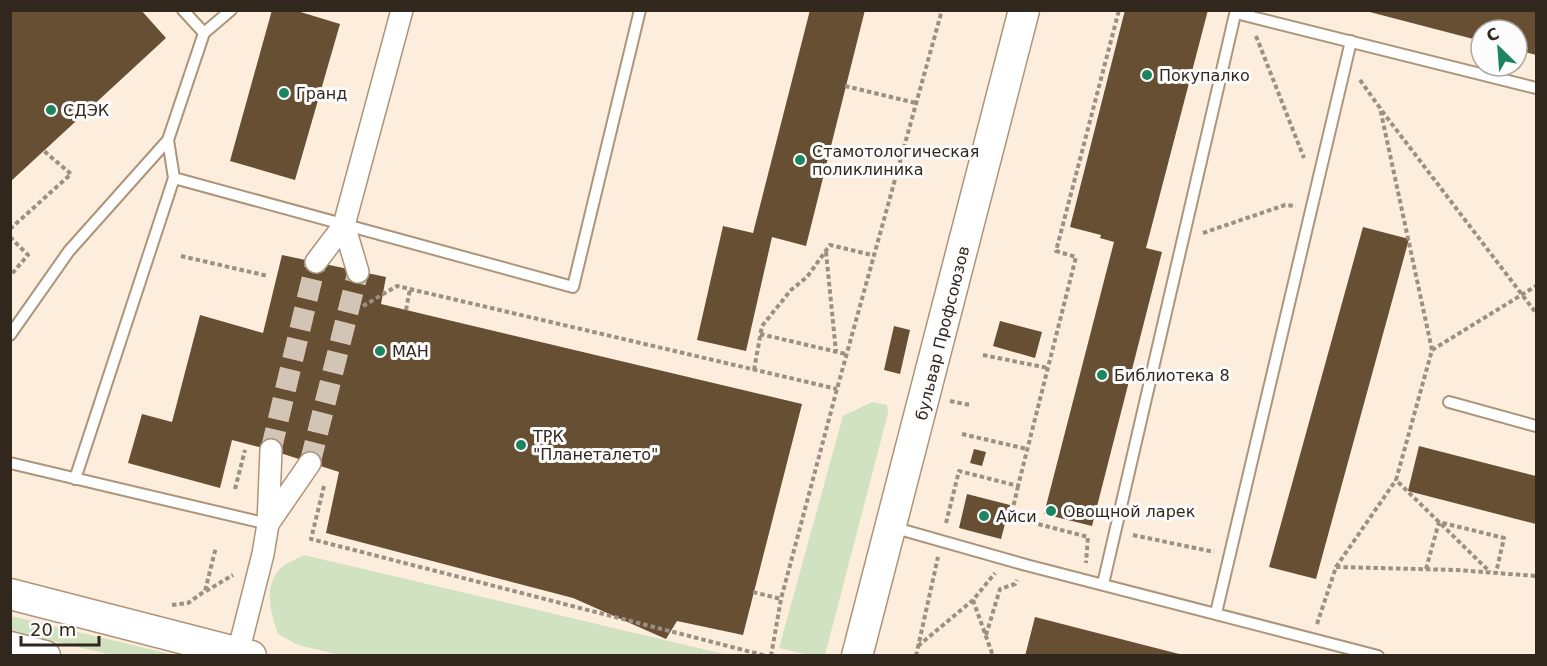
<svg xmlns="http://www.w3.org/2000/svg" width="1547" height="666" font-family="'DejaVu Sans',sans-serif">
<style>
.green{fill:#d0e2bf}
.building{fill:#674f33}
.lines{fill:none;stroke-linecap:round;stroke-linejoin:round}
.street-tunnel{stroke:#d3c5b6;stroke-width:21;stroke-dasharray:21 10;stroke-linecap:butt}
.lane-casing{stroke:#ac957a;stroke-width:14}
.street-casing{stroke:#ac957a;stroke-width:24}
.secondary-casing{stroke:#ac957a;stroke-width:33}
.path{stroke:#9c9082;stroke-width:4;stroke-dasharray:4.5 3;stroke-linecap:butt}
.lane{stroke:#fff;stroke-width:10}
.street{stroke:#fff;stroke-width:21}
.secondary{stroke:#fff;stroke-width:30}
.poi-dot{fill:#1c8560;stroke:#fcfcfc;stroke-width:2}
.labels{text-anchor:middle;stroke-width:6;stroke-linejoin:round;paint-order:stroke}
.poi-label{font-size:16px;fill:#31271d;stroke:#fcfcfc;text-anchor:start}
.street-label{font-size:16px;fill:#31271d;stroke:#fcfcfc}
</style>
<rect width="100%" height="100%" fill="#fceddc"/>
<path class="green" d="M872,402l15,3 1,8 -63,242h-16l-30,-7 64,-232z
M304,555l424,100 -384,1 -46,-11 -20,-11c-7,-21 -15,-46 1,-64 6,-7 18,-11 25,-15z
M10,616h1l163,39h-62l-101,-24z"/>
<path class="building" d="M10,10h131l25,28 -156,144z
M272,10h22l46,14 -45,156 -65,-19z
M810,10h55l-59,236 -34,-9 -26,114 -49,-11 26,-114 30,7z
M1125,10h83l-62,238 16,4 -70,274 -48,-12 70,-272 -14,-4 1,-3 -31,-8z
M1362,10h174v45l-19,-5v-20h-36v11z
M1363,227l46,12 -93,340 -47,-12z
M282,255l104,22 -5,27 421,100 -59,231 -66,-14 -11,18 -93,-41 -247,-65 13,-61 -68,-22 -39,-10 -12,48 -92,-25 14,-49 30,8 28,-107 63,18z
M1000,321l42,11 -7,26 -42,-12z
M894,326l16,4 -10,44 -16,-4z
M1419,446l117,30v48l-128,-33z
M974,449l12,3 -4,14 -12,-3z
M967,494l43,11 -9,34 -42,-11z
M1035,617l148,38v1h-158z"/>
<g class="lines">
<path class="street-tunnel" d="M271,450l45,-188
M310,463l48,-191"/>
<defs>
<path id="lane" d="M1236,13l300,75
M204,33l27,-23
M174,178l399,109 67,-277
M10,335l59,-84 99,-111
M1449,402l87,24
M10,463l258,61
M75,479l99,-301 -6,-38 36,-107 -21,-23
M892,527l134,38 352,91
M1103,584l133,-574
M1216,613l135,-572"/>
<path id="street" d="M344,225l14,47
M316,262l28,-37 58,-215
M268,524l42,-61
M238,653l25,-99 5,-30 3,-74"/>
<path id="secondary" d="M10,594l241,62
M10,647l35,9
M857,656l167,-646"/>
</defs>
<use href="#lane" class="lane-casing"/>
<use href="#street" class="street-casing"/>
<use href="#secondary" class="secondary-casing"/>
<path class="path" d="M1256,36l48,122
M1360,80l20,28 52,242 -36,130 94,92
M845,86l71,17
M1382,111l154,202
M10,229l61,-55 -27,-23
M1203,233l82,-28 11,1
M10,237l18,18 -18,21
M826,252l10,100
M181,256l87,20
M363,306l34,-20 440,103
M406,310l4,-21
M760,334l86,20
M1432,350l104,-64
M983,355l65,13
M754,370l8,-44 29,-36 16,-13 23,-32 42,10
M950,401l20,4
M962,434l65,15
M324,486l-13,53 456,117
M1018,486l-7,31 77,20 -2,26
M235,489l10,-39
M946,523l13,-52 59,15 58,-229 -20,-6 63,-241
M1133,535l81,17
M1336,567l60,-87
M1426,569l13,-47 65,16 -8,35
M206,591l27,-16
M753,592l28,7
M973,600l20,56
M172,605l16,-2 17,-12 11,-44
M1317,624l19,-57 121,3 79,6
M986,635l14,-46 15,-5 2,-4
M918,646l55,-46 22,-27
M771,656l10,-57 56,-210 105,-379
M916,656l22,-99"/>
<use href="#lane" class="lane"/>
<use href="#street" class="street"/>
<use href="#secondary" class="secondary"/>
</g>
<g class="poi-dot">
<circle cx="1147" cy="75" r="6"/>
<circle cx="284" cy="93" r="6"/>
<circle cx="51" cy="110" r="6"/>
<circle cx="800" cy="160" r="6"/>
<circle cx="380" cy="351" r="6"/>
<circle cx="1102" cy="375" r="6"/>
<circle cx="521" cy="445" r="6"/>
<circle cx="1051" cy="511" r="6"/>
<circle cx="984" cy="516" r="6"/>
</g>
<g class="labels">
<g class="poi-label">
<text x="1159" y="81">Покупалко</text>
<text x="296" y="99">Гранд</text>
<text x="63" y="116">СДЭК</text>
<text x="812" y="157">Стамотологическая<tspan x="812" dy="18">поликлиника</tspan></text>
<text x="392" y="357">МАН</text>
<text x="1114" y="381">Библиотека 8</text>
<text x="533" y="442">ТРК<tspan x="533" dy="18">"Планеталето"</tspan></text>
<text x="1063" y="517">Овощной ларек</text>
<text x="996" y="522">Айси</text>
</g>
<g class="street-label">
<text transform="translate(942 333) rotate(-76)" y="6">бульвар Профсоюзов</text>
</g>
</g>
<rect width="1547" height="666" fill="none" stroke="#31271d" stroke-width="24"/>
<g transform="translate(1499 48) rotate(335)"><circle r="28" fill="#fcfcfc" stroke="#aba7a3" stroke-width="1.5"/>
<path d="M0-4.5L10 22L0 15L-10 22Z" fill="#1c8560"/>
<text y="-9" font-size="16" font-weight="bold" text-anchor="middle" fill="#31271d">С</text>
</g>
<path d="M21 636v9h78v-9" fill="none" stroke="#31271d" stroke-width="3"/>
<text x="30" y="636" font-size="18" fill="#31271d" stroke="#fcfcfc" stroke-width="4.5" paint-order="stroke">20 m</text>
</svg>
